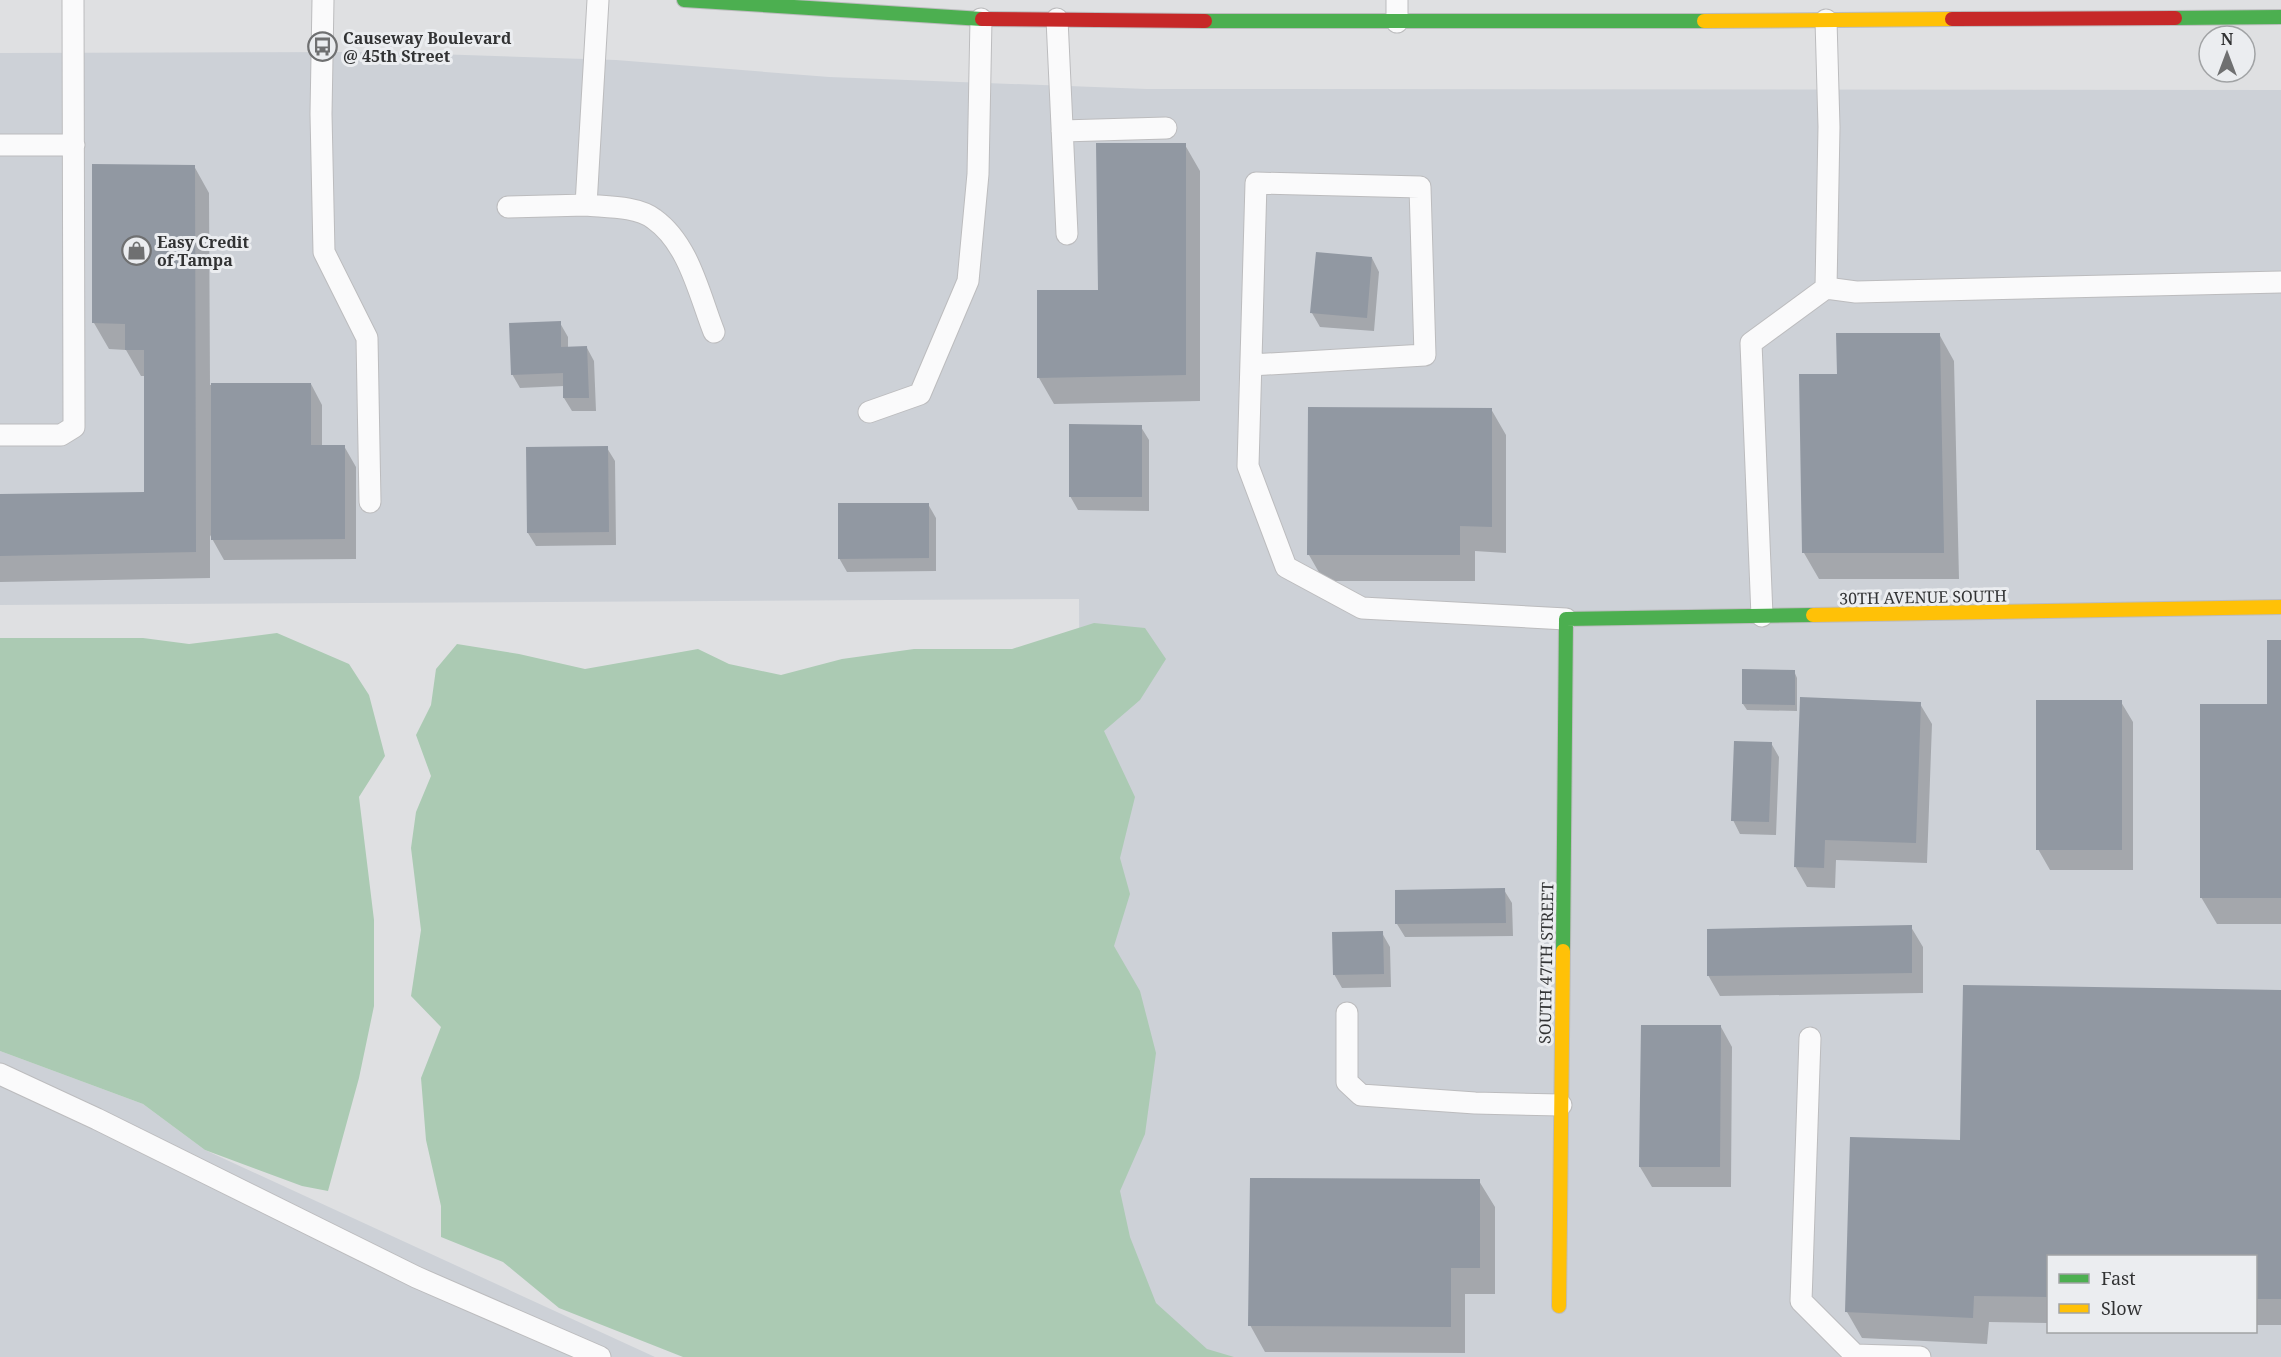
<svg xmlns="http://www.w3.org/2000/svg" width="2281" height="1357" font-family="'Noto Serif',serif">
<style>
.built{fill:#cdd1d7;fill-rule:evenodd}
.forest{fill:#abcab3}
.shadow{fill:#0003}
.building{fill:#9198a2}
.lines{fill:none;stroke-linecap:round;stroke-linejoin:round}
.lane-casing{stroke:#bcbcbe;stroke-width:23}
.fast-casing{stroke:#bcbcbe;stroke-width:16}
.slow-casing{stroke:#bcbcbe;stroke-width:16}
.jam-casing{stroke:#bcbcbe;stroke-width:16}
.lane{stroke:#fafafb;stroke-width:21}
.fast{stroke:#4caf50;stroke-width:14}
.slow{stroke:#ffc107;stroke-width:14}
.jam{stroke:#c62828;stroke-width:14}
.labels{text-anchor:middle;stroke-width:6;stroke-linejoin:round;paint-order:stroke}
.poi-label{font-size:16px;font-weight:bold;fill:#323334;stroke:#ebedf0;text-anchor:start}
.street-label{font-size:16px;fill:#323334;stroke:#ebedf0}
</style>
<rect width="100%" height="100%" fill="#dfe0e2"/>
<path class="built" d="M375,52l241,8 213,17 318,12 1134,1v1267h-1144l-53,-18 -5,-740 -1079,6v-552zM2048,1256h208v76h-208z
M0,1051l143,53 62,46 450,207h-655z"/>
<path class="forest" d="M1094,623l51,5 21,31 -26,41 -36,31 31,66 -15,61 10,36 -16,52 26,45 16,62 -11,81 -25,57 10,46 26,66 51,46 27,8h-551l-124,-49 -56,-46 -62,-25v-31l-15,-66 -5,-62 20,-51 -30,-31 10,-66 -10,-82 5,-36 15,-36 -15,-41 15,-30 5,-36 21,-25 62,10 66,15 113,-20 31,15 52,11 61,-16 72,-10h98z
M277,633l72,31 20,31 16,61 -26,41 15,123v86l-15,72 -31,113 -26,-5 -97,-36 -62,-46 -143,-53v-413h143l46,6z"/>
<path class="shadow" d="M1185,145l15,26v230l-146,3 -15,-26 60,-87z
M194,166l15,27 1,192 101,-1 11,21v41h22l12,21v92l-132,1 -14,-25v43l-210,4v-86l145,-3v-117h-4l-15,-26 -17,-1 -15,-26z
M1372,258l7,14 -5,59 -54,-4 -8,-14z
M560,323l8,14v11h19l7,13 2,50h-24l-8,-13v-12l-44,2 -8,-14z
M1939,334l15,27 5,218h-140l-15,-26 35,-178z
M1491,409l15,26v118l-31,-2v30h-151l-15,-26z
M1141,427l8,13v71l-71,-1 -8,-14z
M607,448l8,13 1,84 -80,1 -8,-13z
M928,504l8,14v53l-89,1 -8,-14z
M2281,641v283h-64l-16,-27 67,-191z
M1794,671l3,7v33l-50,-1 -4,-6z
M2121,702l12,20v148h-83l-12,-21z
M1920,704l12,20 -5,139 -91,-3 -1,28 -28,-1 -12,-21z
M1771,743l8,14 -3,78 -36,-1 -7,-14z
M1504,890l8,13 1,33 -108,1 -8,-13z
M1911,927l12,20v46l-203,3 -12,-21z
M1382,933l8,14 1,40 -49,1 -8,-14z
M2281,991v334h-25v-69h-208v67l-59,-1 -2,22 -125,-6 -15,-26 114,-171z
M1721,1027l11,20 -1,140h-79l-12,-20z
M1479,1181l16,26v87h-30v59l-200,-1 -15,-27z"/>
<path class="building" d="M1096,143h90v232l-149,3v-88h61z
M92,164l103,1 1,387 -196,4v-62l144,-2v-142h-19v-26l-33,-1z
M1316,252l56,5 -5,61 -57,-5z
M561,321v26l26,-1 2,52h-26v-25l-52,2 -2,-52z
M1836,333h104l4,220h-142l-3,-179h38z
M211,383h100v62h34v94l-134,1z
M1308,407l184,1v119l-32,-1v29h-153z
M1069,424l73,1v72h-73z
M608,446l1,86 -82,1 -1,-86z
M838,503h91v55l-91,1z
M2267,640h14v258h-81v-194h67z
M1742,669l53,1v35l-53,-1z
M1800,697l121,5 -5,141 -91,-3 -1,28 -30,-1z
M2036,700h86v150h-86z
M1734,741l38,1 -3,80 -38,-1z
M1505,888l1,35 -111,1v-34z
M1912,925v48l-205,3v-47z
M1383,931l1,43 -51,1 -1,-43z
M1963,985l318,5v309h-25v-43h-208v41l-74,-1 -1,22 -128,-6 5,-175 110,3z
M1641,1025h80l-1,142h-81z
M1250,1178l230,1v89h-29v59l-203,-1z"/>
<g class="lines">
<defs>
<path id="lane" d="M323,0l-2,114 3,138 43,86 3,164
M598,0l-12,205c20,2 51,1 68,14 35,25 45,75 60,113
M1397,0v22
M1057,19l10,215
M1062,131l104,-3
M0,145h74
M508,207l78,-2
M1826,288l30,4 425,-10
M1251,365l174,-10 -5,-168 -164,-4 -8,283 38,101 76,41 204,11
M869,412l51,-18 48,-113 10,-107 3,-155
M0,435h61l13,-8 -1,-427
M1762,616l-11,-273 75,-55 3,-161 -3,-107
M1347,1013v69l14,13 114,8 86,2
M1810,1038l-9,263 54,54 65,2
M0,1074l97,45 319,158 184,80"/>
<path id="fast" d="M684,0l298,19
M2175,18l106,-1
M1205,21h499
M1563,951l3,-332 247,-4"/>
<path id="slow" d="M1704,21l248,-2
M1813,615l468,-8
M1559,1306l4,-355"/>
<path id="jam" d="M982,19l223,2
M1952,19l223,-1"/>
</defs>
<use href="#lane" class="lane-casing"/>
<use href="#fast" class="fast-casing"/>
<use href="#slow" class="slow-casing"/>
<use href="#jam" class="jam-casing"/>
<use href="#lane" class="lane"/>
<use href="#fast" class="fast"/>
<use href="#slow" class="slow"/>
<use href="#jam" class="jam"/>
</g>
<defs>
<symbol id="bus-ring" viewBox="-11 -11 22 22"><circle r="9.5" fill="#ebedf0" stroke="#6f7071" stroke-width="1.5"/><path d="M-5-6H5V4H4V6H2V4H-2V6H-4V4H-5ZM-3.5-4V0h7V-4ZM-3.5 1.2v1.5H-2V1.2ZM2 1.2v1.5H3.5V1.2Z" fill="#6f7071"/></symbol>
<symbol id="shop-ring" viewBox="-11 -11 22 22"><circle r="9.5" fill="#ebedf0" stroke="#6f7071" stroke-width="1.5"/><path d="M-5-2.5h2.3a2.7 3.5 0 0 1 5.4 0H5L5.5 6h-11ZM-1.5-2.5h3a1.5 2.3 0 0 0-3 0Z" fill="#6f7071"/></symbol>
</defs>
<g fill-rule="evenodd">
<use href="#bus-ring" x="306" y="30" width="33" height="33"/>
<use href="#shop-ring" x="120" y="234" width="33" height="33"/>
</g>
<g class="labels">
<g class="poi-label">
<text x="343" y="44">Causeway Boulevard<tspan x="343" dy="18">@ 45th Street</tspan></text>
<text x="157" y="248">Easy Credit<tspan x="157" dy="18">of Tampa</tspan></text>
</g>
<g class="street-label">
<text transform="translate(1923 597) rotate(-1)" y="6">30TH AVENUE SOUTH</text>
<text transform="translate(1546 963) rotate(-89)" y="6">SOUTH 47TH STREET</text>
</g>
</g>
<rect x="2047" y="1255" width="210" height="78" fill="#ebedf0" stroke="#a1a3a5" stroke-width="1.5"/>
<rect x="2059" y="1274" width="30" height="9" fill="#4caf50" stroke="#a1a3a5" stroke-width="1.5"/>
<text x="2101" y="1285" font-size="18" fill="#323334">Fast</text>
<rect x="2059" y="1304" width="30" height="9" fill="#ffc107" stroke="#a1a3a5" stroke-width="1.5"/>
<text x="2101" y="1315" font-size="18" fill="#323334">Slow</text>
<g transform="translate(2227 54)"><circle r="28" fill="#ebedf0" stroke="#a1a3a5" stroke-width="1.5"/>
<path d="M0-4.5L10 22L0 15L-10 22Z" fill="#6f7071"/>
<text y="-9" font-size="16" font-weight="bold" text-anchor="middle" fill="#323334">N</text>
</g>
</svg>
